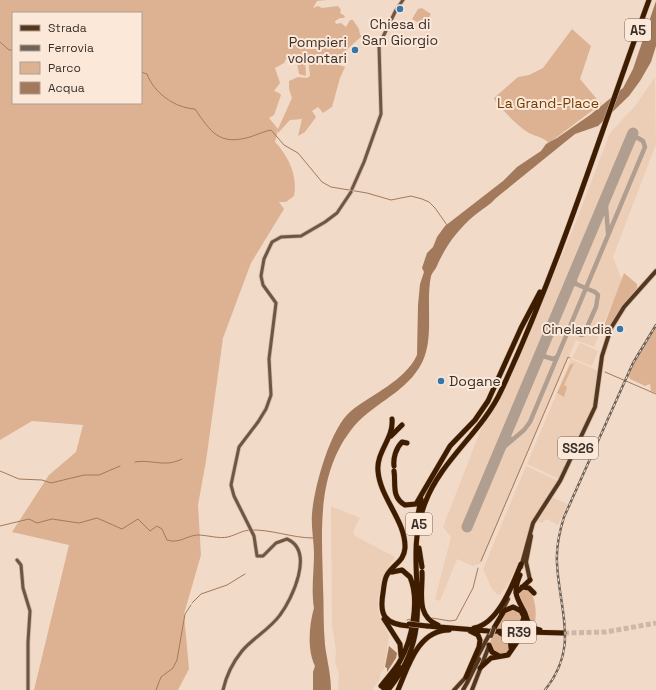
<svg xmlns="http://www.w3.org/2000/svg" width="656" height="690" font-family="'Space Grotesk',sans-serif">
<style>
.built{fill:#ecceb7}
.green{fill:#dcb292;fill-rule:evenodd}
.water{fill:#a27a5b}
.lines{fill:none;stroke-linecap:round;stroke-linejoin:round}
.stream{stroke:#a27a5b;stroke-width:1}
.taxiway{stroke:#b09e90;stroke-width:4.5}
.runway{stroke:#b09e90;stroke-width:11}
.motorway-tunnel{stroke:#cdb8a8;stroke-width:5;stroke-dasharray:5 2.5;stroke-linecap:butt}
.secondary-casing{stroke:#cdb8a8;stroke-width:4.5}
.primary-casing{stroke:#cdb8a8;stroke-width:5.5}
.motorway-casing{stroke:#cdb8a8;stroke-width:6}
.secondary{stroke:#6f5542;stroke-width:3}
.primary{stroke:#55371e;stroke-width:4}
.motorway{stroke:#3e1c00;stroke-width:5}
.rail-casing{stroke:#6f6257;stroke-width:2.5}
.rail{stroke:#fce8d9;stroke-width:1;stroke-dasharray:3;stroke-linecap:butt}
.primary-bridge-casing{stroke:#cdb8a8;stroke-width:5.5;stroke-linecap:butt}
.motorway-bridge-casing{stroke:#cdb8a8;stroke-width:6;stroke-linecap:butt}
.primary-bridge{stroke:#55371e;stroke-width:4}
.motorway-bridge{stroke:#3e1c00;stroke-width:5}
.poi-dot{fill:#3276ab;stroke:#fce8d9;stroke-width:1.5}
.labels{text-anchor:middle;stroke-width:4;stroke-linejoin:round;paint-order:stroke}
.shield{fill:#fce8d9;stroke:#74675e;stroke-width:1}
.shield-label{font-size:13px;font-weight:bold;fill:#393029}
.poi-label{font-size:14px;fill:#393029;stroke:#fce8d9;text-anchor:end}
.park-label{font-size:14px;fill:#723c03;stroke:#fce8d9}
</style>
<rect width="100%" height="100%" fill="#f2dac8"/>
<path class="built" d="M655,77l1,67 -43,113 9,23 -28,67 -18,-7 -95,223 -8,3 -16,-7 -17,42 -5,-2 16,-62 -8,-10 38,-98 19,-29 73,-171 37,-96 25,-27z
M580,343l18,8 -6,15 -20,-8z
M571,359l28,12 -4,34 -36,74 -32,-15z
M526,466l32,15 -27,41 -12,39 -12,25 -7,9h-2l-6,-6 -9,-20z
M553,498l15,6 -10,21 -12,-6 -4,4 -4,-2z
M331,506l29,12 -7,13 2,5 40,21 -10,15 -7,25v12l2,8 9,19 -5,33 -4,5v5l-8,11h-34l1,-16 -4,-12 1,-11 -4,-26z"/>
<path class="green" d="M0,0h327l-10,1 -4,7 5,-2 4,2 16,-2 3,4 -1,3 5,3 -1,2h-4l-5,3 1,3 5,-1 5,4 4,-7h3l6,9 1,6h3l-19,17 -5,13 6,2 -5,11 -8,29 -9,6 -5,-6 -6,4 4,6 -11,15 -7,4 4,-17 -12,1 -12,13v-3l-3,12c13,14 23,33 19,54l-8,6h-7l5,7 -33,54 -28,75 -17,123 -8,44 3,50 -17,59 5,55 -11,21h-144l35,-145 -57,-13 37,-57 27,-23 7,-27 -51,-4 -32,19zM13,13h128v90h-128zM299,49l9,8 2,19 -3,2 -9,-1 -9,4v8l3,9 -14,31 -9,-11 5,-3 7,-20 -2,-2 -5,-2 6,-8 -5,-15 9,-5 3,-6 7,-1 3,7 2,11 7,2 -1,-20z
M422,8l9,6 -7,12 -12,-7 6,-10z
M572,29l19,17 -11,33 21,25 -52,39c-6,-6 -12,-6 -20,-10 -13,-8 -23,-20 -33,-31l-2,-4 24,-21 11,-2 14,-7z
M624,273l13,11v4l-17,21 -13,25 -5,-3z
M656,326v67l-5,-2 -1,-7 -5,2 -15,-7 -2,-3 11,-24z
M574,363l-10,22 3,2 -3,10 -7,-4 13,-28z
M526,587c11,10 11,27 8,41l-17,-34z
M510,608l9,2 4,11 -8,8h-19l7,-16z
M494,633l13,3 4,10 -4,6 -6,3 -9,-5 -2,-8z"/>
<path class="water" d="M656,1v45l-5,16 -11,19 -11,15 -31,30 -23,8 -79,64c-7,8 -14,11 -21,17 -18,15 -30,32 -39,53 -2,3 -4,5 -5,8 -6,29 5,66 -12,92 -17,27 -49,37 -68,62 -35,46 -29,101 -28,155 1,20 0,40 2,60 2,15 6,30 6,45h-18v-18l2,-6c-8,-16 -6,-41 -1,-58 -3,-17 0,-37 0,-54 0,-13 -3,-26 -2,-40 2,-26 18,-86 39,-103 21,-17 54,-30 66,-56l1,-50 2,-21 4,-12 -2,-4 5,-15 6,-6 4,-10 8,-11 58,-45 14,-14 24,-16 5,-7 11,-6 33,-23 33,-27 10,-19z
M389,646l8,7 -1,5 -9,14v-4l-2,-1z"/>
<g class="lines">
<path class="stream" d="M0,42l9,8h4
M141,72l6,2c7,19 28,34 48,35 16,23 24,37 55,28 6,-2 15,-6 21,-7l13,15 14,8 24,29 9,5 36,6 24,7 20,-4 11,3 7,3 6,6 12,17
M605,372l51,22
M135,462c18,-3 29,6 47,-3
M0,471l19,8 23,1 9,3 33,-8h15l21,-9
M0,526l29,-7 8,4 15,-4 27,4 18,-5 25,11 16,-10 12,12 7,-5 5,3 5,11c12,4 19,-4 30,-5 11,0 21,4 31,2 8,-2 13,-6 21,-7 22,-1 43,8 64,8
M481,561l87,-204 2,1
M192,603l9,-9 26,-9 18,-11
M432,618l18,3 6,-1 17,-32 5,-20
M407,620l4,-1
M156,690l5,-13 12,-9 4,-8 8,-46 6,-9"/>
<path class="taxiway" d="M607,194l-1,12 2,27
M599,214l3,-3 4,3
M573,276l3,8 19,8 3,3 -2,12 -12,27 -3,1v-3l5,-1
M567,288l4,-4h5
M543,347l-1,5 3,4
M537,360l6,-4 10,3 4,-2
M507,430v8l5,1
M494,461l10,-14 20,-17 6,-8 115,-275 -2,-6 -5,-3h-6l-4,5"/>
<path class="runway" d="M467,527l166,-394"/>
<path class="motorway-tunnel" d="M564,633l42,-1 50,-9"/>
<defs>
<path id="secondary" d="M352,189l12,-27 17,-48 -2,-69 17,-35 7,-10
M17,560l4,5 2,23 7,23 -2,31v48
M223,690c3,-13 10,-28 19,-39 11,-13 28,-22 38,-36 12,-16 35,-64 7,-76l-11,4 -13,13h-6l-3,-20 -20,-40 -3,-11 8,-38 19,-25 8,-13 5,-14 -2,-36 7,-56 -13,-18 -2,-9 3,-17 8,-17 9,-5 20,-1 24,-14 12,-9 14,-21"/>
<path id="primary" d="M521,567l12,-44 27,-42 35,-74 7,-51 9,-28 13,-21 32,-36
M530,580l-4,-18 5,-26
M501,613l7,-14
M475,661l14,-26
M467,683l12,-24
M454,690l13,-14
M472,690l17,-44"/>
<path id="motorway" d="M392,419c2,19 -16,33 -14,52 2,27 28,50 27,77 -1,14 -12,16 -18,27 -3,5 -3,12 -4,18 -4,23 2,31 26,33
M391,436l11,-11
M394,466c-1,-8 2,-18 8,-24l5,1
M394,471c2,13 -3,26 11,34l11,-1 34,-58 25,-26 13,-19 33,-73 19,-36
M415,530l6,-31
M419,548l3,19
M422,572c1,19 -7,44 16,53
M520,575c-8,19 -3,22 5,38 3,9 4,15 15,17
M522,587l7,1 5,5
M516,593l14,-13
M384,619l16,25 1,12
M427,626l61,5 76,2
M474,628c24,-4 39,-44 47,-64
M494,628l10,-17 9,-4 8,4 3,6 -3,9 -8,4
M500,633l10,5 1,10
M489,645l3,7 7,4
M480,668l11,-10 17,-3 11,-16 9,-5
M466,677l13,-30 1,-7 -2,-5 -8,-4
M381,686c6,-8 14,-16 19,-25 12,-21 20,-61 10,-84l-8,-7 -10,2
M384,689l17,-21
M388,690c55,-67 11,-120 37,-187 16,-43 57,-71 76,-112 59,-126 100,-260 148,-391
M398,690c10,-23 20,-60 51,-60"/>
</defs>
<use href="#secondary" class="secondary-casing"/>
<use href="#primary" class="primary-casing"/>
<use href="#motorway" class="motorway-casing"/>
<use href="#secondary" class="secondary"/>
<use href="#primary" class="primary"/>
<use href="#motorway" class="motorway"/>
<defs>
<path id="rail" d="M545,690c35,-44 14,-79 12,-127 -1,-17 2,-30 7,-46l69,-154 23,-38"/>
</defs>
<use href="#rail" class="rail-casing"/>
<use href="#rail" class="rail"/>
<defs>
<path id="primary-bridge" d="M491,636l3,-8
M463,690l4,-7"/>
<path id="motorway-bridge" d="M409,624l18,2"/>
</defs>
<use href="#primary-bridge" class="primary-bridge-casing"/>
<use href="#motorway-bridge" class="motorway-bridge-casing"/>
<use href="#primary-bridge" class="primary-bridge"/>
<use href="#motorway-bridge" class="motorway-bridge"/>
</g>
<g class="poi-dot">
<circle cx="400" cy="9" r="4"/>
<circle cx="355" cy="50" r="4"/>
<circle cx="620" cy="329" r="4"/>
<circle cx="441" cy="381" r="4"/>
</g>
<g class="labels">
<g class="shield">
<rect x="625" y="19" width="26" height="22" rx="3"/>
<rect x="558" y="437" width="40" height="22" rx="3"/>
<rect x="406" y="513" width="26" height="22" rx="3"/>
<rect x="502" y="621" width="34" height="22" rx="3"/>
</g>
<g class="shield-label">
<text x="638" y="35">A5</text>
<text x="578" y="453">SS26</text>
<text x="419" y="529">A5</text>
<text x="519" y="637">R39</text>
</g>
<g class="poi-label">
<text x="400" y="29" text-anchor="middle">Chiesa di<tspan x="400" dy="16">San Giorgio</tspan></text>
<text x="347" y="47">Pompieri<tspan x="347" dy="16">volontari</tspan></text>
<text x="612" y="334">Cinelandia</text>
<text x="449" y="386" text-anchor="start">Dogane</text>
</g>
<g class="park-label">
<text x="548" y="108">La Grand-Place</text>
</g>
</g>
<rect x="12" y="12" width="130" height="92" fill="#fce8d9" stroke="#ae9e93"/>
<rect x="20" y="25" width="20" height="6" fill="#55371e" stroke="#ae9e93"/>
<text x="48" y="32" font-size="12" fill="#393029">Strada</text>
<rect x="20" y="45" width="20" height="6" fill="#6f6257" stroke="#ae9e93"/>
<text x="48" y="52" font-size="12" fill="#393029">Ferrovia</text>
<rect x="20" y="62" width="20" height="12" fill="#dcb292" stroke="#ae9e93"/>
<text x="48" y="72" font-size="12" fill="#393029">Parco</text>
<rect x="20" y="82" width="20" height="12" fill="#a27a5b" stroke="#ae9e93"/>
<text x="48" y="92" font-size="12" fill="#393029">Acqua</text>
</svg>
